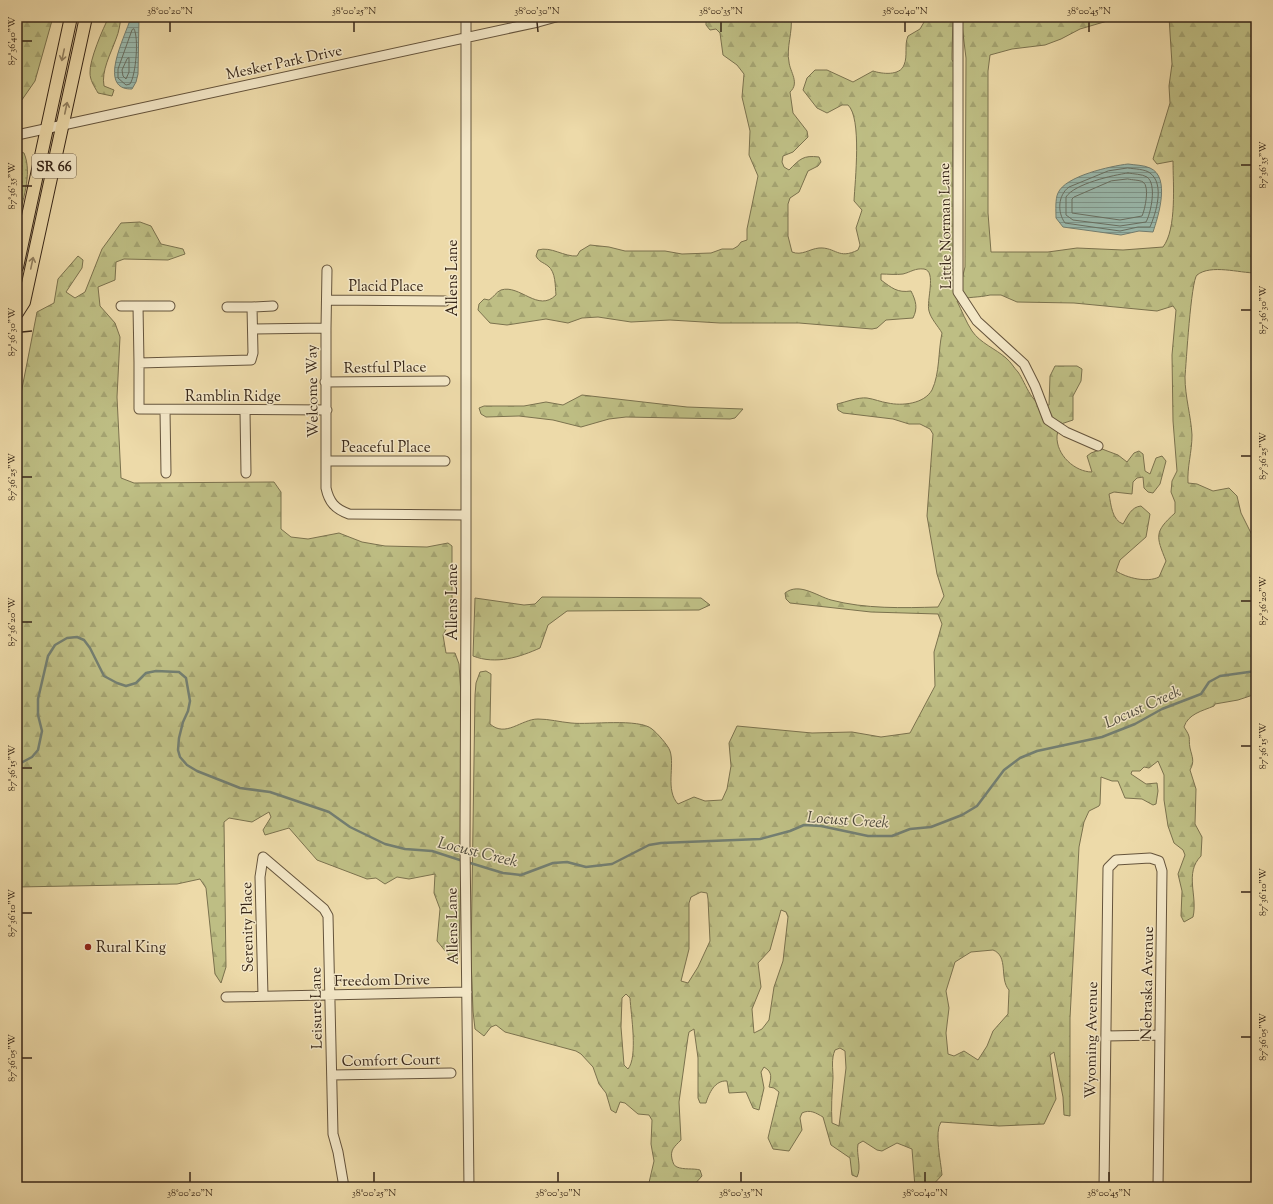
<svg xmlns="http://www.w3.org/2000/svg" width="1273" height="1204" font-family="'Sorts Mill Goudy',serif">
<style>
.grass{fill:url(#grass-dots);stroke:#7b724e}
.forest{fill:url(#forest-firs);stroke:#7b724e;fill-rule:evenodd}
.water{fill:url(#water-rules);stroke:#737f72}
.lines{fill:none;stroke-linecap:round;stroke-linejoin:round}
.shore{stroke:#697063;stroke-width:1}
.stream{stroke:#737f72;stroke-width:2.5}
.minor-casing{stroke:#65543c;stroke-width:11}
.major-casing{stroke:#382718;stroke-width:14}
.minor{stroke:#f3e7c7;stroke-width:9}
.major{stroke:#eddaa9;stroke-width:12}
.oneway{stroke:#928060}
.ticks{fill:none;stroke:#382718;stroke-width:1.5}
.poi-dot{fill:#8f2418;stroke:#f3e7c7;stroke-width:1.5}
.labels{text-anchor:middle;stroke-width:3;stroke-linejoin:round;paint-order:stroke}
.shield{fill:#f3e7c7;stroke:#70614c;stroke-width:1}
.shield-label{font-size:14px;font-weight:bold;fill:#382718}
.street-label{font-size:15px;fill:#382718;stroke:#f3e7c7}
.poi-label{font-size:15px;fill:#382718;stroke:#f3e7c7;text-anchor:start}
.water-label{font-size:16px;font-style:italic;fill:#504c3e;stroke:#f3e7c7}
.neatline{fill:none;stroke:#382718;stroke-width:1.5}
.ticks-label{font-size:10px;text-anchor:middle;fill:#382718}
</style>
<defs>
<pattern id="grass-dots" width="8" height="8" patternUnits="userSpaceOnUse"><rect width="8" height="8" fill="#bebe84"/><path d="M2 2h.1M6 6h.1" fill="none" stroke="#a4a371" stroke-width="1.8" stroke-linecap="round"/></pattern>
<pattern id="forest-firs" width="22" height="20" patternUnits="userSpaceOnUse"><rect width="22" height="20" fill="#bebe84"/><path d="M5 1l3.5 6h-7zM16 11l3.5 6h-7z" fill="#a4a371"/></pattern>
<pattern id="water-rules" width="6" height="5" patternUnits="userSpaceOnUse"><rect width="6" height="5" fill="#9abaae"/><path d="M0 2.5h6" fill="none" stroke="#7f978d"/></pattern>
</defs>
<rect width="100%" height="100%" fill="#eddaa9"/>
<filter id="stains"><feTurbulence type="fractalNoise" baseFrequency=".005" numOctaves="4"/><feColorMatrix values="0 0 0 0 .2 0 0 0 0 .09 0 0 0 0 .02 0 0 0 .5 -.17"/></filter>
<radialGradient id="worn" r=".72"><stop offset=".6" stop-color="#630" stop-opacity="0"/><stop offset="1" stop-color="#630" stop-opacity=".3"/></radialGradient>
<path class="grass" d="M17,150l7,3c9,21 -2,49 -7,71z"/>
<path class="forest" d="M21,17h32l-18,64 -18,26v-72z
M109,17h12c-1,7 -2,15 -5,22 -5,14 -15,32 -12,47l10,4 -2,6 -14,-3c-4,-7 -8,-13 -8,-20 -1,-12 13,-45 19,-56z
M706,17h85c2,14 -5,31 -2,45 1,10 11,21 1,30l3,21 14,18 1,6 -15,15 -10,4 -1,6 2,5 5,3c11,-11 14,-15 30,-13l2,5 -3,4 -10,5 -9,21 -9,6 -2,6v32l4,16c10,4 17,-3 27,-4 17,-1 19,12 39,2l2,-5 -4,-17 6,-18 -8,-9c1,-20 8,-83 -6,-96h-6l-15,8 -10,-5 -14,-18 4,-12 8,-8h12l26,12 20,-11c9,3 27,5 31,-6 4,-9 0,-20 4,-29l12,-7 7,-12h26l-1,37v6l6,9 -5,82 1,97 8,31 3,-12 1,-209 -5,-41h160l-41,12 -19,10 -16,6 -33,4 -22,6 -2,16v142l3,39h57l29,-4 46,2 40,-3c14,-18 10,-64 10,-86l-16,3 -4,-5 17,-56 -1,-17 3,-22 -3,-47h87v256c-17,0 -45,-9 -59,2 -6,5 -11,90 -12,102 0,20 6,39 7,58 0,17 -5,32 -4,48l9,1 16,7 16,-3 8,8 4,17 15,30v151l-18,6 -23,4 -1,2c-12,5 -26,8 -30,21 8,12 4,10 6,21 2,9 5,13 0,22l6,19 -1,35 7,13 -1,19c-17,17 -3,40 -8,61l-9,5 -3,-6 1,-25 -4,-17 7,-19 -2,-5 -9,-7 -6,-17 -4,-26v-25l-6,-14 -9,7 -5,-1 -4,4h-8l-1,3 15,10 11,-1 1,8 -2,13 -3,1 -11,-6 -17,-1 -7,-17h-6l-11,-4 -1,27 -1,2 -10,5 -5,11 -5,25 -9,171v98l-6,-1 -1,-18 -9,-45 -4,3 6,44 -12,25 -45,2 -58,-4c-7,10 0,40 1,53l-11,12h-16l-3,-38 -15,-6 -15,8 -5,-1 -14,-9 -5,3c-2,11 4,23 -1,33l-5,-2 -2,-17 -19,-13 -8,-28c-7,-4 -13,-8 -21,-4l-2,5 2,12 -13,21 -16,-2 -5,-11 11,-46 -5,-4 -5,-1c2,-9 4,-15 -5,-20l-3,5 3,16 -5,22 -6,-2 -7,-16 -17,1 -2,-12c-12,-1 -18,12 -21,22h-6l-2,-5v-40l-4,-29 -5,3 -1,5 -9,65 2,38c-7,7 -11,10 -9,19 1,4 2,7 5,8 7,3 16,1 23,3l2,6 -10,11h-44l6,-26 -3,-17 1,-24 -3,-5 -11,-1 -13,-11 -5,-1 -4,11 -5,-3 -5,-17 -7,-9 -6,-17 -12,-13 -5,-3 -71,-19 -9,-7 -5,2 -7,9 -9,-7 -2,-18 -2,-52 4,-264 1,-12 4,-11 6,-1 5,3 -1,50c16,14 31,-5 48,-5 11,0 22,3 33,4 19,2 68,-5 81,6 5,4 16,16 18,22 5,15 -5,39 8,53l16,-7 11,4 17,-1 5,-11 4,-23 -2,-23 8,-17 75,7 40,-1 29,5 29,-4 25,-47 -1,-34 8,-28 -4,-10 -67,-2 -81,-9 -4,-4 -1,-6c14,-11 32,3 46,7 34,9 72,8 107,7l6,-11 -7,-22 -10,-58 6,-82 -3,-5 -10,-5h-11l-16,-5 -50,-6 -5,-3 -1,-6c9,-2 21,-7 30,-6 7,1 14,4 21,5 14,3 36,1 44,-13 8,-17 6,-39 10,-57 -4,-7 -11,-14 -13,-22 -3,-10 8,-40 -5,-42 -9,-1 -13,3 -21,5 -7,1 -15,0 -22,0v6c11,8 16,13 30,11 5,10 7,17 2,27l-27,2 -9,8 -5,1 -73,-6h-79l-50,-3 -39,2 -33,-5 -16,1 -14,5 -22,-4 -39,6 -17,-2 -12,-13 1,-6 5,-5 5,1c5,-3 7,-8 12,-10 19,-6 37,23 55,5 -1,-9 0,-23 -8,-29 -5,-4 -9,-4 -12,-10l2,-6c13,-4 26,7 39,6l3,-5 10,-6 19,2 16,4h40l17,3 29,-1 11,-4h11l5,-3 3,-4 6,-2v-11l11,-53 -9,-21 1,-24 -8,-34 2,-23 -7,-9 -14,-10 -3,-22 -4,-4 -6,1 -4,-5zM990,295h11l16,7 57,1 83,8 16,-5 3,4 -4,45 1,66 4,50 -5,10 -1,11 4,10v11c-21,19 -19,23 -9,48l-7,16c-12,6 -32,1 -43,-6l4,-11 26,-23 4,-23 -9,-8c-10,1 -13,10 -18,18 -11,-4 -12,-19 -14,-30l5,-2 18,2 1,-12 4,-4 6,-1 1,11 4,4 5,1 7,-9 6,-23 -4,-5 -6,2 -6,16 -5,-3 -2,-17 -4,-3 -5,2 -7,9 -9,-7 -16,-6 -11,4 -4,3 5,16c-17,0 -36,-17 -35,-36 0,-4 3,-8 4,-12l12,-4v-24l8,-15 1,-12 -5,-3h-22l-5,10 -1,29c-16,5 -23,-22 -31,-33 -4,-4 -7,-10 -12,-14 -10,-9 -26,-15 -34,-27 -6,-9 -10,-20 -15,-30 11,-5 21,-3 33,-6zM701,892l6,1 1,6 2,42 -12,26 -10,16 -7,-2 8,-32v-46l2,-6zM781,910l5,2 2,5 -5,44 -9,26 -5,33 -7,9 -8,4 -2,-24 9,-22 -3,-24 12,-13zM993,950c16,6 6,29 16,40l-1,24 -15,17 -6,15 -9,14 -14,-9 -10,5 -6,-2 -2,-21 3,-25 -3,-17 9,-29 16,-10zM626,994l4,4c1,17 8,59 -2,71l-4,-4 -3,-38 1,-29zM840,1048l5,3 1,17 -7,58 -7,-3c-1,-16 0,-29 1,-45 0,-9 -2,-19 2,-28z
M140,222l11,4 10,18 22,5 2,5 -17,6 -44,-1 -8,3 -1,18 -17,7 2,19 15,17 5,14 -3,60 4,81 13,5 140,-1 7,10v37l10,8 17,2 31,-6 23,9 23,4 42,1 21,-4 4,3v72l-9,17 3,18h9l4,11 5,76 -5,212 -3,12 -19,-23 3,-32 -6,-16 1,-19 -26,5 -12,-2 -12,7 -9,-6 -9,1 -50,-19 -28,-32 -24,7 -2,-5 8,-13 -2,-5 -17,10 -23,-4 -5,4 2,145 -5,16 -6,-9 -9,-86 -6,-9 -23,5 -160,3v-473l20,-102 17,-9 4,-24 20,-23 5,4 -1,8 -16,24 9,6 10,-6 17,-43 19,-26z
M582,395l105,12 56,2 -8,9 -5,1 -104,-2 -17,2 -28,8 -28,-7 -34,-4 -33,1 -5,-3 -2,-6 5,-2h40l22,-4 17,3z
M542,597l159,1 9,7 -11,5 -132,1 -19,14 -8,23c-20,9 -44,17 -67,8l2,-58 49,7 11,-1z"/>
<path class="water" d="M131,17h8l-1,57 -2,8 -4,7c-36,1 -6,-54 -1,-72z
M1128,164c6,1 16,1 22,4 21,9 8,49 3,64l-14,-1 -18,4 -58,-8 -7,-9c0,-7 -1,-19 2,-25 7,-17 53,-27 70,-29z"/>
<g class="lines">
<path class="shore" d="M134,29c5,8 2,46 -4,55l-4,1 -8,-7v-9l14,-39z
M129,58v14l-3,7 -3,-3 -1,-6 5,-11z
M1128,168c6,1 17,1 22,5 15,11 6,40 0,54h-12l-18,4 -55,-8c-8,-11 -7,-28 4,-36l39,-16z
M1128,173c5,1 14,1 19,4 10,7 4,36 -1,45l-26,4 -47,-6 -7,-5v-18c8,-13 47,-22 62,-24z
M1128,179c4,1 12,1 15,3 7,4 2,28 -1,34l-22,4 -48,-7v-14l2,-2 37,-16z"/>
<path class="stream" d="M17,765l15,-8 6,-7 4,-19 -4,-16v-16l10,-43 7,-11 12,-7 10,-1 7,3 6,8 14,28 13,7 9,3 10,-3 10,-10 10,-2 23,1 7,6 4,23 -2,10 -5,11 -4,16 -1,12 2,7 7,8 10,6 43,17 30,4 59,20 21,15 35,17 20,5 27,2 31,10
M467,862l36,11 18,2 32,-12 14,-1 19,5 26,-3 37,-19 12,-2 99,-4 30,-8 14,-6 17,1 47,10h24l18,-7 21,-2 31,-12 15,-9 27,-36 16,-12 17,-7 65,-14 33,-13 27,-15 39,-15 8,-12 11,-6 36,-5"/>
<defs>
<path id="minor" d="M466,17v572l-1,254 4,344
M958,17v275l19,29 47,43 11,22 13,34 18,12 32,14
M17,135l521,-113 18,-5
M327,270l-1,58v160c3,14 9,21 23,26l117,1
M327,300l118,1
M121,306h17
M170,306h-32l1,57 112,-3 2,-7 -1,-46 21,-1
M227,307h25
M253,329l73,-1
M139,363v46l188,1
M325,382l120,-1
M165,410l1,63
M245,411l1,62
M327,461h118
M263,996l-3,-119 3,-20 61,52 4,7 5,218 5,18 6,35
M226,997l241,-5
M1106,1036l54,-1
M332,1075l119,-2
M1104,1187l4,-319 8,-8 34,-2 9,3 3,10 -4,316"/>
<path id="major" d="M17,267l54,-250
M17,313l7,-11 62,-285"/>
</defs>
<use href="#minor" class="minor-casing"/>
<use href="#major" class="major-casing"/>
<use href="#minor" class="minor"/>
<use href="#major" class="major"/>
</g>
<defs><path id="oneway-shaft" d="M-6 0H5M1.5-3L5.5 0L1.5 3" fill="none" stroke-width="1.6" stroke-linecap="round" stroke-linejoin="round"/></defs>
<g class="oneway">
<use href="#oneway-shaft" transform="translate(63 55) rotate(102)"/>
<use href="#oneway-shaft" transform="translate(66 108) rotate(-78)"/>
<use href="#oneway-shaft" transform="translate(32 263) rotate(-78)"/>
</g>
<path class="ticks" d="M170,22v10M354,22v10M537,22l1,10M721,22v10M905,22v10M1089,22v10M22,41h10M1241,165h10M22,186h10M1241,310h10M22,332l10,-1M1241,456h10M22,477h10M1241,601h10M22,622h10M1241,746h10M22,768h10M1241,892h10M22,913h10M1241,1037h10M22,1058h10M190,1172v10M374,1172v10M558,1172v10M741,1172v10M925,1172v10M1109,1172v10"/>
<circle class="poi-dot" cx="88" cy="947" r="4"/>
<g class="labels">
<rect class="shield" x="32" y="154" width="44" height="24" rx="3"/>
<g class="shield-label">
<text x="54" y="171">SR 66</text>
</g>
<g class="street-label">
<text transform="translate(284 62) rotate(-12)" y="5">Mesker Park Drive</text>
<text transform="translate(945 226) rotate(-91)" y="5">Little Norman Lane</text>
<text transform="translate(452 278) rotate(-90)" y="5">Allens Lane</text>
<text x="386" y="291">Placid Place</text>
<text transform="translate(385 367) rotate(-1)" y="5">Restful Place</text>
<text transform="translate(312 391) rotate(-91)" y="5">Welcome Way</text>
<text x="233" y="401">Ramblin Ridge</text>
<text x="386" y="452">Peaceful Place</text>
<text transform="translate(452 602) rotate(-90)" y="5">Allens Lane</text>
<text transform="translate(452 926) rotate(-91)" y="5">Allens Lane</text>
<text transform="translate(247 927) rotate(-91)" y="5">Serenity Place</text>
<text transform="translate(382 980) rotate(-1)" y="5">Freedom Drive</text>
<text transform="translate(1147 983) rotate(-89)" y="5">Nebraska Avenue</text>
<text transform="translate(316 1008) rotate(-91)" y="5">Leisure Lane</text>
<text transform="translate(1091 1040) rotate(-89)" y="5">Wyoming Avenue</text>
<text transform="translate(391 1060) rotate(-1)" y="5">Comfort Court</text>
</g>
<g class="poi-label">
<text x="96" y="952">Rural King</text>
</g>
<g class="water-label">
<text transform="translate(1142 706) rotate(-24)" y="6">Locust Creek</text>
<text transform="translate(848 819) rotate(4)" y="6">Locust Creek</text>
<text transform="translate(478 851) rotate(14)" y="6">Locust Creek</text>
</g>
</g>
<rect width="1273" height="1204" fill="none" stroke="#eddaa9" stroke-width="44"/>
<rect x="22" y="22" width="1229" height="1160" class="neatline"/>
<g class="ticks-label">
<text x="170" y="14">38°00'20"N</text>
<text x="354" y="14">38°00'25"N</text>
<text x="537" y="14">38°00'30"N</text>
<text x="721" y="14">38°00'35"N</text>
<text x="905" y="14">38°00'40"N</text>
<text x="1089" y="14">38°00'45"N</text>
<text transform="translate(11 41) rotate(-90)" y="4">87°36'40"W</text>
<text transform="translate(1262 165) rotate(-90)" y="4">87°36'35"W</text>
<text transform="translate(11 186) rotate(-90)" y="4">87°36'35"W</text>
<text transform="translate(1262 310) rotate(-90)" y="4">87°36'30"W</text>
<text transform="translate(11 332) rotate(-90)" y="4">87°36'30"W</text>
<text transform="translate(1262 456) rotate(-90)" y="4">87°36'25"W</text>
<text transform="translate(11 477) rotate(-90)" y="4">87°36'25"W</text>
<text transform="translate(1262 601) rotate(-90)" y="4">87°36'20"W</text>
<text transform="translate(11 622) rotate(-90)" y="4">87°36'20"W</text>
<text transform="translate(1262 746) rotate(-90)" y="4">87°36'15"W</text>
<text transform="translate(11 768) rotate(-90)" y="4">87°36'15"W</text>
<text transform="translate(1262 892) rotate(-90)" y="4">87°36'10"W</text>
<text transform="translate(11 913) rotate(-90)" y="4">87°36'10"W</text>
<text transform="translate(1262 1037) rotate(-90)" y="4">87°36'05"W</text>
<text transform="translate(11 1058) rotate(-90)" y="4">87°36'05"W</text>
<text x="190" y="1196">38°00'20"N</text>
<text x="374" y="1196">38°00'25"N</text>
<text x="558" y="1196">38°00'30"N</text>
<text x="741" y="1196">38°00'35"N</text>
<text x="925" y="1196">38°00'40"N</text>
<text x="1109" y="1196">38°00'45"N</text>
</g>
<rect width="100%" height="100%" filter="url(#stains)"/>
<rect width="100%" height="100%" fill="url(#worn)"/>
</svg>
